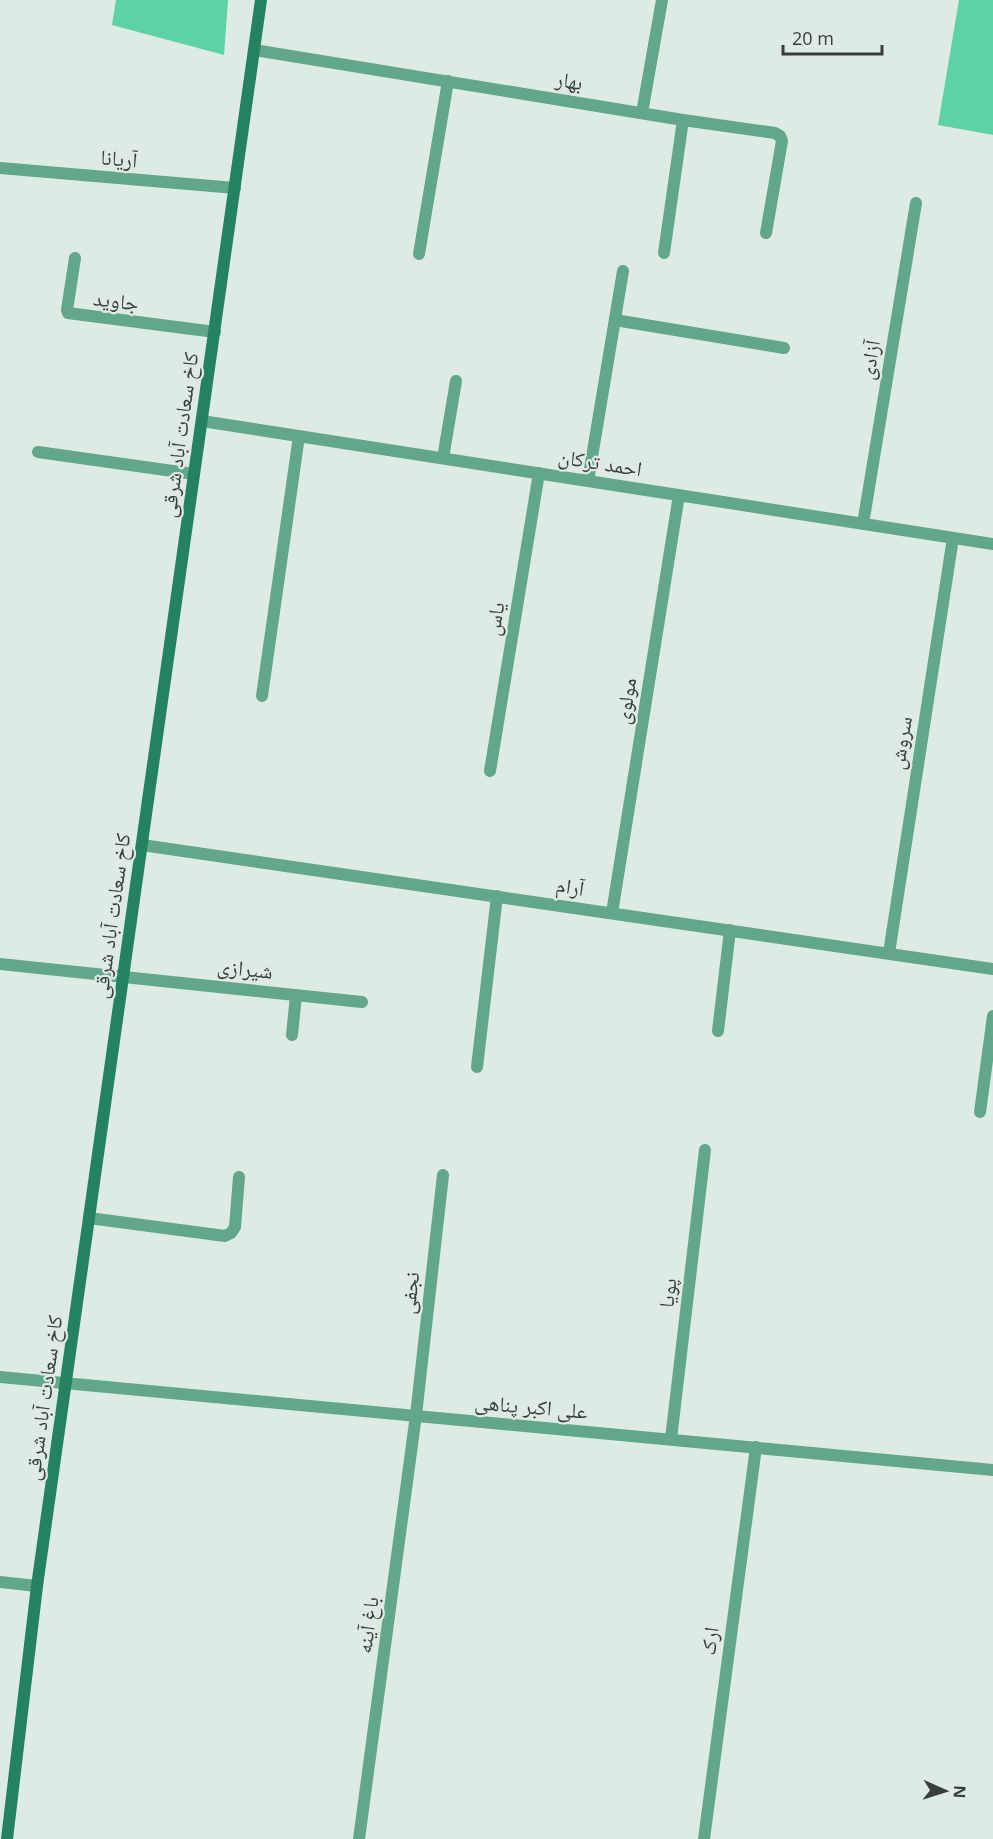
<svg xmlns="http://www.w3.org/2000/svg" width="993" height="1839" font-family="'Open Sans','Noto Naskh Arabic',sans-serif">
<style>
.building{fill:#5dd2a5}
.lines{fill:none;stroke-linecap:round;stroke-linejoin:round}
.street{stroke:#62a78a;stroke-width:12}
.secondary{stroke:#248261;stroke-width:12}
.labels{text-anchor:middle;stroke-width:4.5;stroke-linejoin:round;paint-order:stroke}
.street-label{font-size:21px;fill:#393e3c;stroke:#deeae4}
</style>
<rect width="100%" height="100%" fill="#deeae4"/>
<path class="building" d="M116,0h112l-4,55 -112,-30z
M959,0h34v135l-55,-10z"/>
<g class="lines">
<path class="street" d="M254,50l429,70 92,13 5,3 2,5 -16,92
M642,113l20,-113
M0,168l235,20
M664,253l19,-133
M419,254l29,-173
M75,258l-8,52 1,3 147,19
M615,320l169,28
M202,421l791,123
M38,452l156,22
M443,458l13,-77
M588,481l35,-210
M863,524l53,-321
M262,696l37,-260
M490,771l49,-298
M142,845l851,124
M612,913l67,-418
M889,953l64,-415
M0,964l362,38
M718,1031l12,-101
M292,1035l4,-40
M477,1067l20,-171
M980,1112l13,-96
M89,1218l136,18 6,-3 4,-6 4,-50
M0,1377l993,93
M671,1439l34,-289
M0,1582l37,4
M359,1839l57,-424 27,-240
M704,1839l52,-392"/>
<path class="secondary" d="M7,1839l30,-253 224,-1586"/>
</g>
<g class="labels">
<g class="street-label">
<text transform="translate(569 81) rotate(9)" y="7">بهار</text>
<text transform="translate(119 159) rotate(5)" y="7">آریانا</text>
<text transform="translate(116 301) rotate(7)" y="7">جاوید</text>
<text transform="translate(870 360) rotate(-80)" y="7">آزادی</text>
<text transform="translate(180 435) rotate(-82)" y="7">کاخ سعادت آباد شرقی</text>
<text transform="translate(600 463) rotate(9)" y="7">احمد ترکان</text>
<text transform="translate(495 619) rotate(-81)" y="7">یاس</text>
<text transform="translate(626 701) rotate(-81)" y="7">مولوی</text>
<text transform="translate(901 743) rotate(-81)" y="7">سروش</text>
<text transform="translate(570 887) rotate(9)" y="7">آرام</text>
<text transform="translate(112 916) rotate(-82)" y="7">کاخ سعادت آباد شرقی</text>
<text transform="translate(245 969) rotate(6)" y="7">شیرازی</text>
<text transform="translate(410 1293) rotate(-83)" y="7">نجفی</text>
<text transform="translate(668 1293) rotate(-83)" y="7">پویا</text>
<text transform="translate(44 1398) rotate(-82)" y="7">کاخ سعادت آباد شرقی</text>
<text transform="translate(531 1407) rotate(5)" y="7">علی اکبر پناهی</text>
<text transform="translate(368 1625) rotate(-82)" y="7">باغ آینه</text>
<text transform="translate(710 1641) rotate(-82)" y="7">ارک</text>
</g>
</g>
<g transform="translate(945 1791) rotate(93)" stroke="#deeae4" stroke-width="4.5" paint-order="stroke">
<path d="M0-4.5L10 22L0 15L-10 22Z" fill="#393e3c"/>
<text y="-9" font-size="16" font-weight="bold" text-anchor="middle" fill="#393e3c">N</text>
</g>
<path d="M783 45v9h99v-9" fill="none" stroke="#393e3c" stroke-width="3"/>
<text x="792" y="45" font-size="18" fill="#393e3c" stroke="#deeae4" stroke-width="4.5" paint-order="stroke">20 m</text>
</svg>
